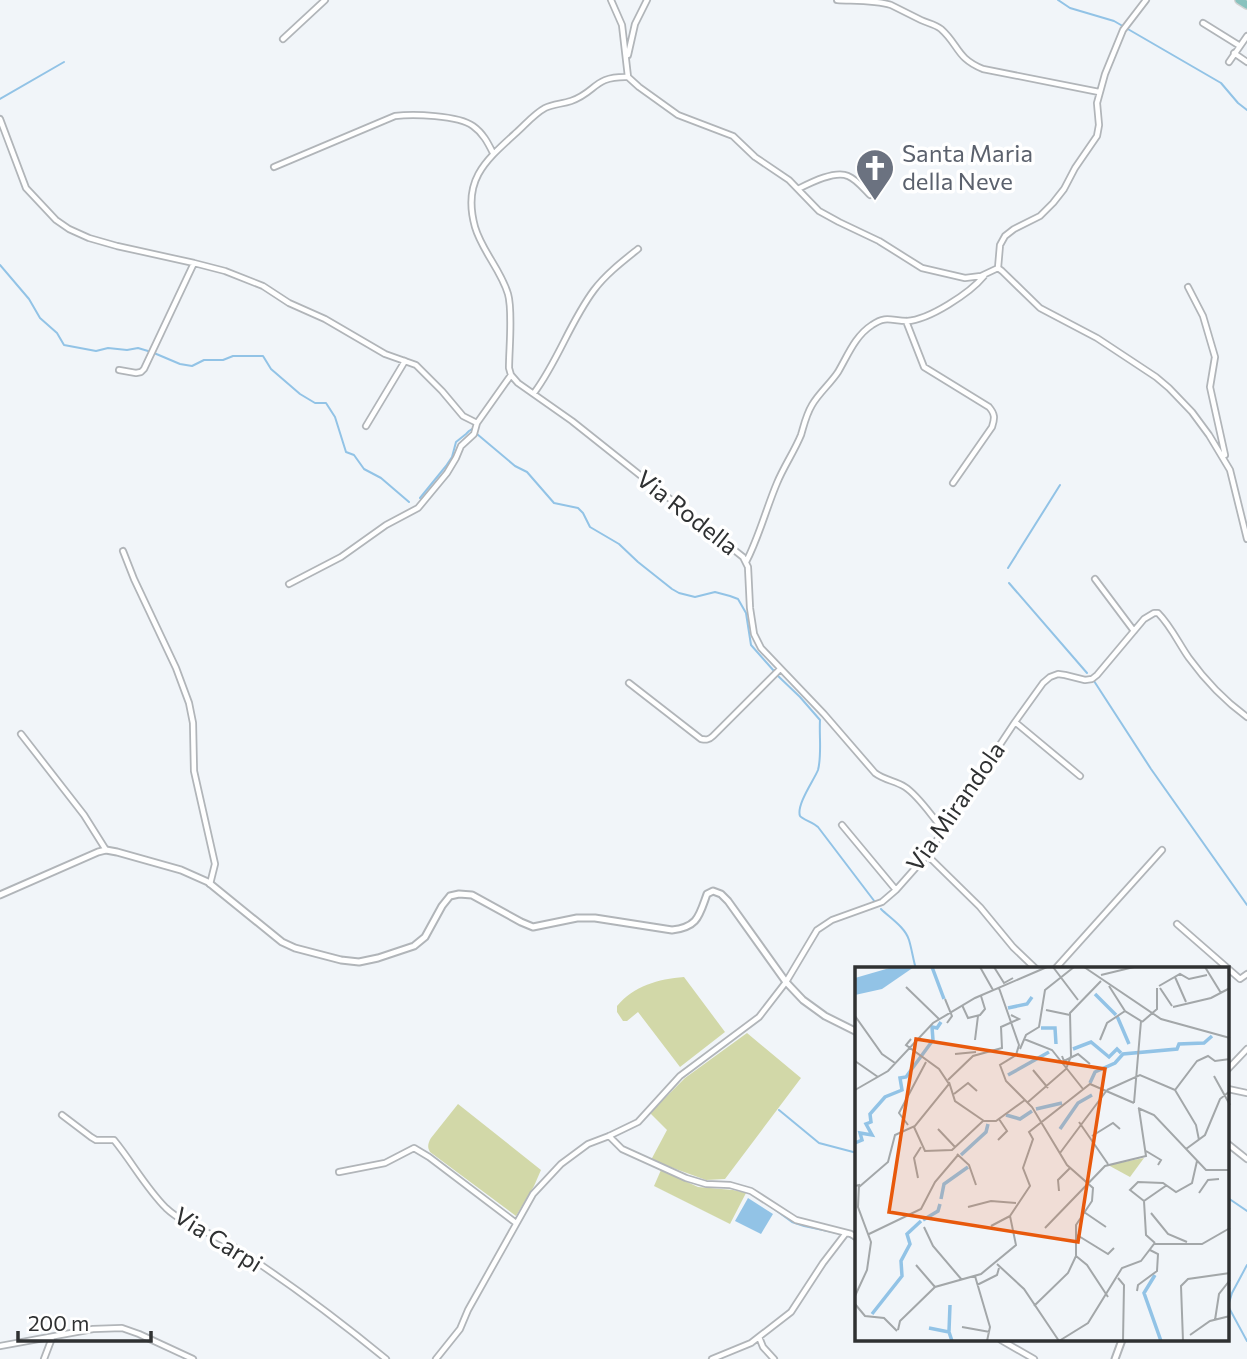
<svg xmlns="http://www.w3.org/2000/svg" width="1247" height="1359" font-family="Commissioner,sans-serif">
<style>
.green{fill:#d2d8a8}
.water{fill:#92c3e6}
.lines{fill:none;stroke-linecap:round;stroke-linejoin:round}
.stream{stroke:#92c3e6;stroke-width:2}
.minor-casing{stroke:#b1b5b9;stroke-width:8}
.tertiary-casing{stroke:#b1b5b9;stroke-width:9}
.primary-casing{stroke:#d1d2d2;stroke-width:10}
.minor{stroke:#fff;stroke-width:4.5}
.tertiary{stroke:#fff;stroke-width:5}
.primary{stroke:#89c2be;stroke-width:7}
.labels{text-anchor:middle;stroke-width:7;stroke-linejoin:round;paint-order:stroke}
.worship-label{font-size:24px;fill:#5b616d;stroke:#fff;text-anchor:start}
.street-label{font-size:24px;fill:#2f3132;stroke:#fff}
.inset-river{fill:none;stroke:#92c3e6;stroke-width:3.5}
.inset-road{fill:none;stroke:#a3a7a9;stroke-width:2}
.view{fill:#e8590c;fill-opacity:0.15;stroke:#e8590c;stroke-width:3.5}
.inset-edge{fill:none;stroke:#2f3132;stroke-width:3.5}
</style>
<rect width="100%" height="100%" fill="#f1f5f9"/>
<path class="green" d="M684,977l41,55 -45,35 -42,-55 -11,9h-4l-6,-9v-6c17,-20 41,-27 67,-29z
M747,1033l54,45 -76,101 -19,1 -55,-20 16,-30 -17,-17 35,-35z
M458,1104l83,66 -7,16 -18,30 -86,-64c-3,-5 -2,-9 1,-14z
M661,1170l37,17 35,3 13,3 -16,31 -76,-38z"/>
<path class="water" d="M748,1198l25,16 -12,20 -26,-13z"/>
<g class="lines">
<path class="stream" d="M1058,0l12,8 44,13 107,62 17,20 9,7
M0,99l64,-37
M0,265l29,34 11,19 17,15 7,12 32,6 12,-3 19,2 11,-2 10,3
M154,353l26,11 12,2 12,-6h19l10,-4h30l8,13 29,25 15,9h11l9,14 11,35 8,3 10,14 17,9 28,24
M477,434l38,32 12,6 27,31 24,5 5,5 7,14 29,17 19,18 34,27 7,4 16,4 20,-5 15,4 8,3 8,14 5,32 23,26
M420,498l26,-32 6,-9 4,-15 10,-8 3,-3 3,-2
M1008,568l52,-83
M1009,583l78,90
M777,675l23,22 20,23c-1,15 2,35 -2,50 -4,10 -22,35 -18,46 2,3 14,7 18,11l57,75
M1094,681l57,88 96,136
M881,909c9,9 24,18 28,31 3,10 4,19 7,29
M779,1110l40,33 38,10
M1228,1198l19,13
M766,1203l26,19 12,4 38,8
M850,1237l7,4
M1228,1306l4,-13 15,-28
M1228,1306l19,35"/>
<defs>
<path id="minor" d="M611,0l11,25 6,52 11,10 39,28 55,21 22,21 34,23 30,31 20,11 40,19 43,27 43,10 16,-2 17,-8
M837,0c17,1 38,0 54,5 10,5 20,10 30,15 6,3 14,4 20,9 18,16 15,29 42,40l116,23
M1203,23l37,23
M283,39l42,-39
M1234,53l13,9
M628,55l7,-31 12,-24
M1229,62l18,-26
M628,77c-35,-1 -31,15 -57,24 -9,3 -18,3 -26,7 -11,6 -19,16 -28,24 -32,29 -55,48 -42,95 7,24 26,43 33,67 5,17 1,55 1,74l2,7 7,8 54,38 171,136 5,10 2,41 4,26 7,14 63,66 51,59c9,7 21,8 30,14 14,9 27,30 38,42
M0,119l26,69 30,32 13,9 20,9 28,8 77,17 31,8 38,15 26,17 36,16 60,35 31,11 26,26 21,25 14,7
M274,167l121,-51c18,-2 63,-1 78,10 10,7 15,17 20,27
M798,189c12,-6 37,-19 50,-13 8,3 16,13 22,19
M998,268l4,3 38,37 57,30 59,39 13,11 23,24 17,23 21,35 17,69
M998,268l2,-23 5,-9 9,-7 26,-13 13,-13 11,-14 11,-21 22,-32 2,-11 -2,-22 8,-29 18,-44 23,-30
M1188,287l15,29 12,41 -5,30 15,68
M906,321l18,46 65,40c6,7 6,11 3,20l-39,56
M119,370l17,3 5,-1 3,-3 50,-106
M534,393c24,-32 36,-71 60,-103 12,-16 29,-29 44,-41
M366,426l39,-65
M123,551l11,28 42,89 13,35 4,20 1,48 21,93 -5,20
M746,562c13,-25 20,-53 31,-79 7,-17 17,-31 24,-48 3,-10 5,-20 11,-30 7,-12 18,-21 26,-33 10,-17 17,-36 34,-47 14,-10 20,-4 35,-4 22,-1 63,-28 77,-45
M1095,579l39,52
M289,584l52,-27 45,-32 32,-17 29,-35 9,-15 5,-12 13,-12 3,-11 34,-48
M629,683l72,56c5,1 8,1 12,-3l67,-67
M1015,722l65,54
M21,734l63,81 22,35
M842,825l54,65
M927,855l53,52 33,40 23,22
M1177,924l63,55 7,-5
M1055,969l107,-119
M1228,1069l19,-20
M1228,1089l19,4
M62,1115l29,22 5,3h18c18,22 32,48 52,68 18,17 44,24 65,37 54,35 105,73 155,114
M609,1136l13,13 64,29 20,6 24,1 21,6 45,29 55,14 6,4
M1228,1144l19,15
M339,1172l46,-9 29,-15 15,9 87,66
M759,1337l4,10 11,12
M1001,1340l33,19
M0,1346l93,-17 29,-1 17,6 54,25
M44,1359l8,-21
M436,1359l24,-30 8,-19 65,-116 28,-30 27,-20 21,-8 29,-14 42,-46 79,-59 27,-35 31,-52 15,-10 50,-18 14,-12 31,-35 88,-133 28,-39 7,-6 8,-3 7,1 20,5 7,-1 5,-4 47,-56 10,-6h4c13,13 21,31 31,45 16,22 36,43 58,59
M712,1359l39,-16 40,-31 32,-49 23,-30"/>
<path id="tertiary" d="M0,895l98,-43 8,-2 11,2 64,18 27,12 74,60 13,6 46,12 18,2 19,-4 36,-12 11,-9 17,-31 8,-10 9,-2 13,1 49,27 12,5 44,-9h18l77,12c26,-3 27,-14 35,-36l6,-3 8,3 7,7 58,81 17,18 22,16 32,16
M1115,1359l7,-19"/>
<path id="primary" d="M1239,0l8,5"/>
</defs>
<use href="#minor" class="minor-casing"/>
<use href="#tertiary" class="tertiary-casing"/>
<use href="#primary" class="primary-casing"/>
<use href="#minor" class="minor"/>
<use href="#tertiary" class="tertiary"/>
<use href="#primary" class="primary"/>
</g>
<defs>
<symbol id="church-pin" viewBox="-11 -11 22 30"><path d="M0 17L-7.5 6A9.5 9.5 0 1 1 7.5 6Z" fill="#6b7280" stroke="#fff"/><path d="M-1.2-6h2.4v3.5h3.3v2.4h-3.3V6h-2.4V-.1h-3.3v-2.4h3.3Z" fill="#fff"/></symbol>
</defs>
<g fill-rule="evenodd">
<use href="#church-pin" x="853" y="146" width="44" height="60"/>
</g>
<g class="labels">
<g class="worship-label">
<text x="902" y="162">Santa Maria<tspan x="902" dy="28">della Neve</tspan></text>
</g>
<g class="street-label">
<text transform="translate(687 513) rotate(38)" y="8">Via Rodella</text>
<text transform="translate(956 807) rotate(-55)" y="8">Via Mirandola</text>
<text transform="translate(218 1240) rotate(32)" y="8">Via Carpi</text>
</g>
</g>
<g transform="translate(855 967)">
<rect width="374" height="374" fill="#f1f5f9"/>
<path d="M289,191l-14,19 -22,-12z" fill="#d2d8a8"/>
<path d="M38,0h21l-32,22 -27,6v-17z" fill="#92c3e6"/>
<path class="inset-river" d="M77,0l12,32M240,27l21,21M153,41l19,-4 5,-7M262,49l12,28M186,61h14l1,16M218,82l18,-7 18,15 8,-8 4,4M153,108l41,-23M235,116l5,-11 20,-9 8,-9 54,-5 2,-5 25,-1 8,-7M181,142l26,-6M151,148l14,4 12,-8M205,162l18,-26 14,-8M0,176l7,-3 -2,-7 12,2 -6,-11 5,-2 -1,-8 15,-17 17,-7 -2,-12 6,-1 27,-37 -1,-13 5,1 4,-6M106,188l25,-23 2,-8M86,232l3,-15 24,-17M68,253l15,-9 2,-7M300,308l-11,18 17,48M17,347l30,-38 -1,-15 9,-17 -3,-10 14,-13M74,361l20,4 3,9M94,364l1,-26"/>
<path class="inset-road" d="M125,0l13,23M139,0l10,16 9,-5M198,0l25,33M229,0l77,52 69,19M350,0l16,26M246,8l33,-8M320,10l11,25M254,19l16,25 16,10 -7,82M304,19l21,-12 9,5 18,-4M51,20l33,32M144,21l20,57 -3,10 -16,10 6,16 26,26 35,58 26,23 -1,13 -16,24v31l-8,17 -34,33M305,21l12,18M90,32l7,17 -5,7M107,38l6,13 12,-3 5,-6 -4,-13M318,40l38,-9 19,-10M191,43l24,5M0,49l27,38 13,9M287,55l15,-13v-21M169,72l28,11 31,39M120,73l3,-24M245,73l7,-17 18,-12M165,82l6,-14 13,-8 6,-37 29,-23M100,87l21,-2M207,89l2,5 14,-7 12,10M0,94l23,16M178,103l15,18M359,109l16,29M93,113l25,-24 29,-8 -1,-21 18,-8 -8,-4M94,115l6,19 29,20M0,123l33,-19 45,-48 42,-25 72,-31M252,123l33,-15 35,15 22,-29 11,-5 7,5 15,-2M320,123l21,35 3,15M99,127l14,-11 9,8M173,135l38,-33 5,-13 -1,-43 31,-32M283,141l16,7 52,55h24M224,155l29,42M53,158l-9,-12 27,-51M59,160l11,24 27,-1 31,-29h13l29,-21M83,162l17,18M237,169l21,-13 7,6M143,173l9,-9 -8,-12M331,182l19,-14 15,-36 10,-8M291,184l15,9 -3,5M205,186l47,-63M102,187l12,11 7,20M63,211l-4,-20 7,-11M0,219l4,-1 -1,22 13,35 -4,28 -12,26M4,220l29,-25 7,-27 20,-9 34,-42 -10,-15 -33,-24 5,-6M204,224l-1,-11 12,-12M344,226l9,-13 11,-1M289,234l-14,-11 8,-8 25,1 13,9 16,-9 5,-22M113,240l23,-6 25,2M229,245l22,15M296,246l17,21 19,8M136,259l19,-10M69,260l9,19 29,34M190,261l60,-62 41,-10 -7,-47M14,267l52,-25 14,-27 23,-27M222,268l31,19 6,-6M300,276l-9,-8 -2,-34 23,-16M221,289l11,9 21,32M142,297l27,25 35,52M61,298l19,22M120,309l15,51 -3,14M263,311l6,7 -1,56M122,318l20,-10 2,-7M282,324l1,-6 19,-14 1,-17 -8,-4M0,337l10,12 19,2 13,13M360,353l4,-26 11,-14M107,360l28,5M43,363l2,-9 35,-34 46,-13 35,-29 -6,-29 20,-30 -7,-18 10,-29 -4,-7 61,-48 44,19M335,368l20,-14 20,-5M204,374l29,-18 34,-55 19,-7 13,-17h48l28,-16M328,374l-2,-55 7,-7 42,-6"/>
<path class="view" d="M61,72l189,30 -27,173 -189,-30z"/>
<rect width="374" height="374" class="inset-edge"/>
</g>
<path d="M18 1331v10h133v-10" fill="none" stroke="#2f3132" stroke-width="3.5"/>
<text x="28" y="1331" font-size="21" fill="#2f3132" stroke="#ffffff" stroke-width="5" paint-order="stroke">200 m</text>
</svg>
